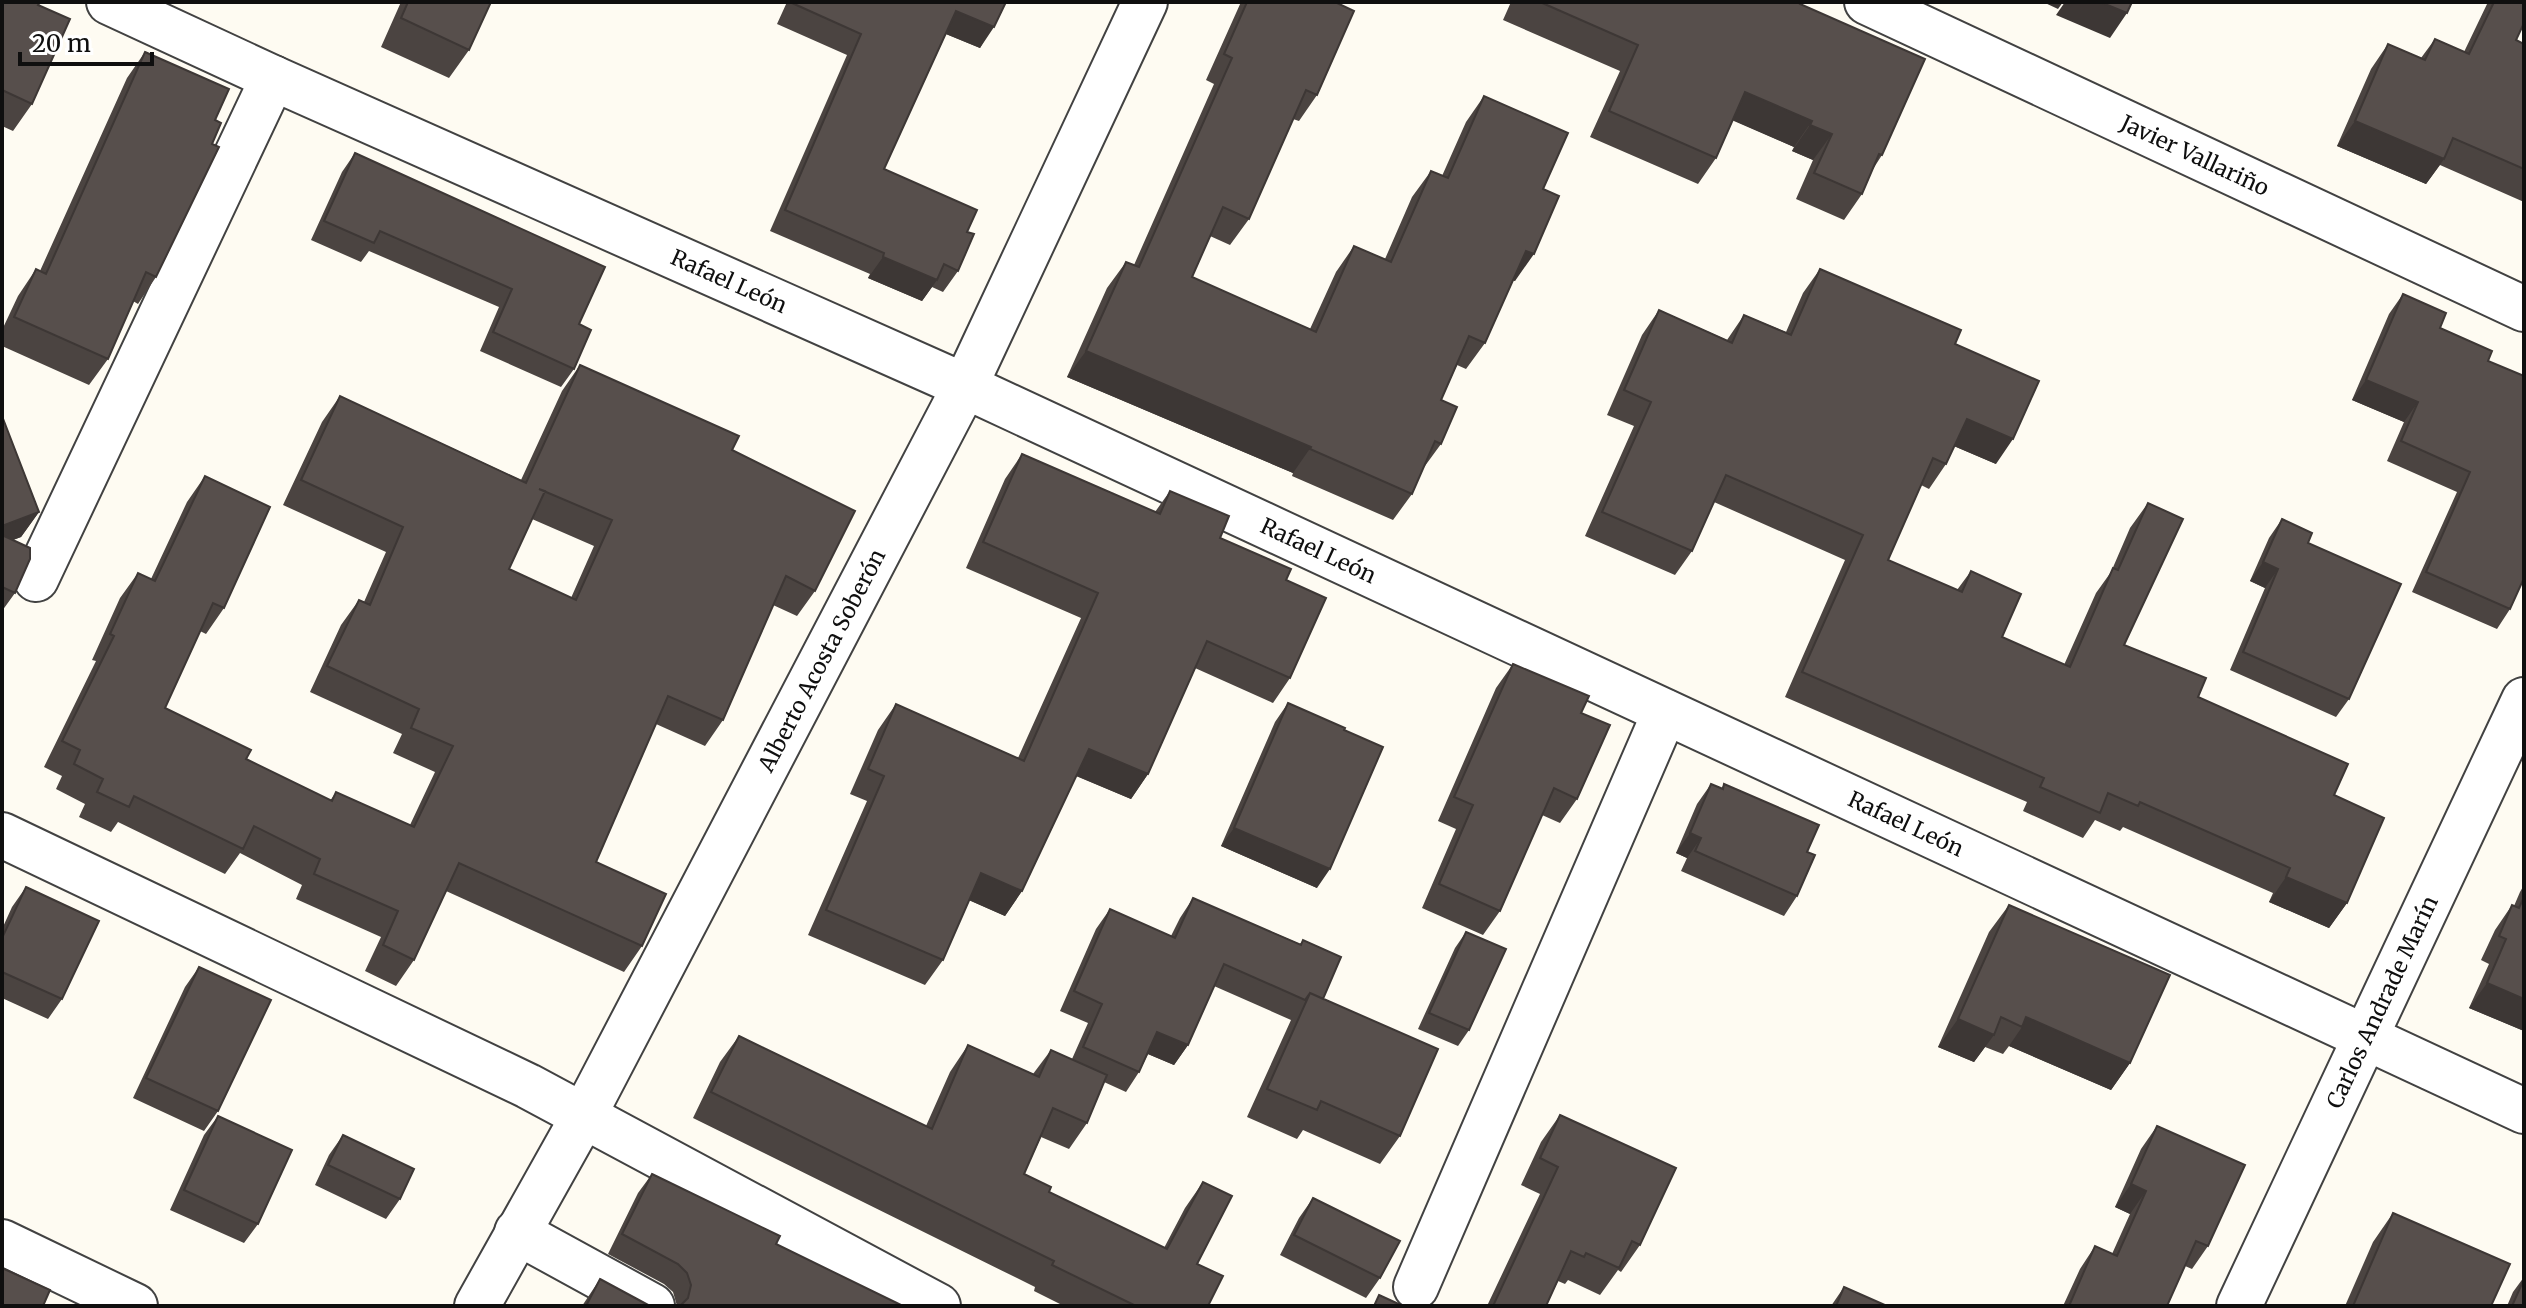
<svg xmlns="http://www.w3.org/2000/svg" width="2526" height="1308" font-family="Merriweather,serif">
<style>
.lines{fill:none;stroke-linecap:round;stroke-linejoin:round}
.street-casing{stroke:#424242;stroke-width:48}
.street{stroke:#fff;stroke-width:44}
.wall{fill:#4b4441;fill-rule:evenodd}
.shaded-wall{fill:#3d3735}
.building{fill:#574f4c;stroke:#3d3735;stroke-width:2;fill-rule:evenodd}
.labels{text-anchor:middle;stroke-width:8;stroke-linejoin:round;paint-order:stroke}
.street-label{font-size:22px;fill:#0f0f0f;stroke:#fff}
</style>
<rect width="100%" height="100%" fill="#fefbf2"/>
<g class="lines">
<defs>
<g id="street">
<path id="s1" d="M109,2l164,76 692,308 1559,725"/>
<path id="s2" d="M1867,2l657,307"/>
<path d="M36,579l237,-501"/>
<path d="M2,835l526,251 410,220"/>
<path d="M517,1232l135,74"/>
<path d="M2,1242l133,64"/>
<path d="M1416,1287l249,-575"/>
<path id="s3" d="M477,1306l106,-189 382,-731 180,-384"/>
<path id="s4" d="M2239,1306l285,-606"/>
</g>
</defs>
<use href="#street" class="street-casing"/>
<use href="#street" class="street"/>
</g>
<path class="wall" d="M2,2l36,3 -6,99 -19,27 -11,-5z
M401,2h90l-22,48 -20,28 -68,-31z
M787,2h219l-26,46 -34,-14 -62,135 83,63 -9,39 -15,21 -11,-5 -10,14 -54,-23 2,-4 -100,-43 77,-176 -70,-31z
M1241,2h94l-18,93 -18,26 -6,-2 -44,100 -19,26 -20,-9 -18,41 118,52 26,-57 18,-26 31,13 27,-62 19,-26 11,5 24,-54 18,-26 59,93 -28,92 -2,-1 -28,63 -19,26 -9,-4 -16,35v44l-19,26 -10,24 -19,26 -101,-44 1,-3 -226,-96 40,-89 19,-26 8,3 80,-181 -8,-4z
M1511,2h290l-1,2 82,151 -9,14 -11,25 -18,26 -48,-21 17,-39 -21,-9 2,-4 -61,-27 -17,38 -18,26 -108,-47 30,-66 -117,-51z
M2488,2h36l-8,38 8,4v158l-84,-37 -14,19 -89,-38 34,-77 17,-25 33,14 14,-19 29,13z
M145,52l70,68 -59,157 -18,27 -5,-3 -25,58 -19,26 -87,-39v-16l16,-34 18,-27 4,2 87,-193z
M355,153l224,171 -5,45 -13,18 -81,-36 19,-44 -130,-56 -8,11 -50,-22 31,-68z
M1820,269l135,75 41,120 -42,-18 -8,18 -17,25 -8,-4 -33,75 69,30 14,-19 31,66 62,28 32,-72 15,-21 19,-44 18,-25 -24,142 74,52 136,98 13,108 -18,25 -60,-26 4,-9 -150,-66 -3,4 -25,-11 -12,18 -60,-27 4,-9 -242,-105 60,-137 -131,-58 -22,49 -17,24 -90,-39 49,-110 -27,-11 35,-80 17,-25 68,30 17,-25 42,17 17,-39z
M2403,294l37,34 48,33 22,248 -13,20 -85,-37 45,-100 -70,-31 17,-39 -52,-22 37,-86z
M580,365l152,85 83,141 -18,25 -24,-11 -50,115 -18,26 -49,-22 -60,138 46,84 -18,26 -178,-81 -32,69 -18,26 -31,-15 16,-34 -85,-38 6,-14 -62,-32 -15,21 -107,-52 -7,10 -32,-15 6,-13 -29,-15 6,-13 -18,-9 52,-106 -4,-1 28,-62 18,-25 13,6 36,-77 18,-26 19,132 -18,26 -6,-3 -35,77 81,51 84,42 6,-9 74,33 25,-53 -42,-19 9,-19 -92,-42 31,-67 18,-25 5,2 22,-50 -103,-47 39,-83 18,-26 181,84 41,-89zM532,519l62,27 -23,52 -62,-29z
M2,416l37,96 -18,25 -8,3 2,53 -13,18z
M1022,454l133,58 15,-21 50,47 66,42 4,98 -17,25 -78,-35 -47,106 -17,25 -55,-23 -54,115 -17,25 -36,-16 -26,60 -18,25 -117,-50 59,-134 -17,-7 28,-64 18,-26 122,54 63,-140 -115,-50 39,-89z
M2282,519l26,24 41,156 -13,18 -106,-47 35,-82 -15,-7 19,-43z
M1513,664l68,49 -4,86 -17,24 -18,-8 -42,96 -17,24 -61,-27 34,-79 -18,-8 58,-133z
M1288,703l29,185 -96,-42 54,-124z
M1711,784l10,5 3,-5 83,68 -10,44 -13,20 -103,-45 6,-13 -11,-5 21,-49z
M2524,885v146l-55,-23 20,-44 -8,-4 14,-30 17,-25 2,1 6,-14z
M26,887l36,112 -14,20 -46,-21v-69l10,-22z
M1193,898l107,46 3,-4 20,59 77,137 -20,28 -77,-34 -6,9 -50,-22 44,-97 -77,-34 -26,59 -14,20 -26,-11 -9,18 -13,20 -22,-10 -17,41 -18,26 -28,-12 -17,37 25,18 115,56 21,-40 18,-26 -6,82 11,42h-144l-30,-15 1,-4 -342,-169 27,-56 19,-26 187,90 24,-54 18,-27 65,29 18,-24 21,9 16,-36 -28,-12 36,-82 14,-20 61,27 9,-18z
M2009,905l121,158 -19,27 -102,-44 -6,8 -18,-7 -11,15 -36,-15 51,-115z
M1466,932l3,98 -11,16 -40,-17 37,-81z
M199,967l19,144 -14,20 -71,-33 52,-111z
M1560,1115l80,130 -19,27 -3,-2 -18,25 -32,-15 -3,4 -7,-3 -12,25h-59l53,-112 -19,-9 20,-43z
M218,1116l40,108 -14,19 -74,-33 34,-75z
M2157,1126l51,120 -16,23 -7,-3 -18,40h-104l17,-37 15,-23 17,8 18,-40 -15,-7 26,-58z
M343,1135l57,64 -14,20 -71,-34 14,-30z
M652,1174l124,70 127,62h-226l-4,-14 -9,-8 -56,-30 30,-61z
M1313,1198l67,80 -14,20 -86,-43 19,-37z
M2393,1213l98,93h-146l28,-64z
M2524,1277v29h-17l6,-14z
M600,1279l50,27h-68z
M1844,1287l43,19h-56z"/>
<path class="shaded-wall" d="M2043,2h20l-5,7z
M2065,2h35l27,11 -17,25 -54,-23z
M956,11l38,16 -14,21 -39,-16z
M1745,92l67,29 -18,26 -67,-29z
M2355,121l89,38 -18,25 -89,-38z
M1810,125l22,9 -19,26 -21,-9z
M1526,251l8,3 -19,27 -7,-3z
M883,257l54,23 -15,21 -54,-23z
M1086,351l225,96 -18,26 -226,-96z
M2366,380l52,22 -14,20 -52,-22z
M1967,419l46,20 -17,25 -47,-20z
M39,512l-18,25 -19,7v-18z
M2263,562l15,7 -13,19 -15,-7z
M1089,749l59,25 -17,25 -59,-25z
M1234,828l96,41 -13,19 -96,-42z
M1690,833l11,5 -14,20 -11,-5z
M981,873l41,18 -17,25 -41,-18z
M2286,877l61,26 -18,25 -60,-26z
M2487,983l37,16v32l-55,-23z
M2026,1017l104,46 -19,27 -102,-44 13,-19z
M1958,1019l36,16 -20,27 -36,-15z
M1157,1032l31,13 -14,20 -31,-13z
M2131,1184l15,7 -16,23 -15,-7z"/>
<path class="building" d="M2,2h38l-2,3 32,14 -38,85 -30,-14z
M408,2h83l-22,48 -68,-32z
M792,2h214l-12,25 -38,-16 -72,158 93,41 -10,22 7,2 -16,37 -14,-7 -7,16 -54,-23 1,-4 -99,-43 76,-176 -69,-31z
M1247,2h88l19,9 -37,84 -11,-5 -57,129 -26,-12 -31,70 124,55 38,-86 37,16 40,-91 17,7 36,-82 84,37 -25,56 16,7 -25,58 -8,-3 -41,92 -16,-7 -28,64 16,7 -16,37 -6,-3 -23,53 -102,-45 1,-2 -225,-96 40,-89 13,5 93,-209 -8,-4z
M1540,2h261l-1,2 125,55 -43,96 -3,-1 -17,40 -48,-21 18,-39 -22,-9 2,-4 -67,-29 -29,66 -107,-47 29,-66z
M2100,2h32l-5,11z
M2494,2h30v21l-8,17 8,4v125l-71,-31 -9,21 -89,-38 33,-77 37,16 10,-21 34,15z
M145,52l84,37 -14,31 6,3 -9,21 7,3 -63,130 -10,-5 -38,87 -94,-42 22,-48 10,5z
M355,153l250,114 -26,57 12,6 -17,39 -81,-37 19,-43 -132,-58 -6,12 -50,-22z
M1820,269l141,61 -6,14 84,37 -26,58 -46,-20 -21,45 -13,-6 -45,102 74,32 9,-21 50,23 -19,43 68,30 43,-99 5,2 30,-67 35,16 -59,126 82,33 -8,19 150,67 -14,31 50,23 -37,85 -61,-26 4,-9 -150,-66 -2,4 -30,-13 -8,20 -60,-26 4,-9 -242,-106 61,-137 -137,-60 -34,76 -90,-39 49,-110 -27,-12 35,-80 73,33 12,-28 47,20z
M2403,294l43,19 -6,15 52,23 -4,10 36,15v202l-14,31 -84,-37 44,-100 -69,-31 17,-39 -52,-22z
M580,365l159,71 -7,14 123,61 -40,80 -29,-15 -63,144 -55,-24 -72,166 70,32 -24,52 -183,-83 -45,97 -31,-15 15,-34 -84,-37 6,-15 -66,-33 -11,23 -109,-53 -5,11 -32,-15 6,-13 -29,-15 6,-14 -18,-9 52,-105 -4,-2 28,-61 17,8 50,-105 65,31 -46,101 -11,-5 -48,105 86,42 -5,9 86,42 4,-9 78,35 39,-81 -42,-18 8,-19 -92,-43 32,-66 11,5 33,-78 -102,-47 39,-84 186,87zM539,489l73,31 -36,80 -67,-31 36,-78z
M2,416l37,96 -37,14z
M1022,454l138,60 10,-23 59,25 -9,22 71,31 -5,11 40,18 -36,80 -83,-37 -59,133 -59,-25 -67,142 -41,-18 -38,87 -117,-50 58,-134 -16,-7 28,-65 128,57 74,-168 -115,-51z
M2282,519l30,14 -4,10 93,41 -52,115 -106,-47 35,-83 -15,-7z
M2,535l28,13v11l-15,34 -13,-6z
M1513,664l76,32 -8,17 29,12 -33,74 -23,-11 -54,123 -61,-27 34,-79 -19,-8z
M1288,703l57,25 -1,2 39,17 -53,122 -96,-41z
M1711,784l12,5 1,-5 95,41 -12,27 8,3 -18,41 -102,-45 6,-13 -11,-5z
M26,887l73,34 -37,78 -60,-27v-34z
M2524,897v102l-37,-16 19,-44 -7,-3 13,-31 7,3z
M1193,898l108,47 2,-5 38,17 -18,42 -13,-6 -5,7 -81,-36 -36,81 -31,-13 -18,40 -56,-25 19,-43 -28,-13 36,-82 65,29z
M2009,905l161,70 -40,88 -104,-46 -4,10 -21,-10 -7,18 -36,-16z
M1466,932l40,17 -37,81 -40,-17z
M199,967l72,33 -53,111 -72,-33z
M1310,993l128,56 -38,87 -79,-35 -4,9 -50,-21z
M739,1036l193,93 36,-84 71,32 12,-27 56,25 -20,48 -34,-15 -29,66 27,13 -2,5 118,57 36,-67 29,14 -35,68 26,12 -15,30h-72l-84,-41 2,-4 -343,-169z
M1560,1115l116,53 -36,77 -8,-4 -13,27 -33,-15 -2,4 -13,-6 -25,55h-53l65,-139 -18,-9z
M218,1116l74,34 -34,74 -74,-34z
M2157,1126l88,39 -37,81 -12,-5 -29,65h-98l26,-60 22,10 29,-65 -15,-7z
M343,1135l71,34 -14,30 -72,-34z
M652,1174l128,62 -4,8 127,62h-223l8,-8 3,-13 -4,-12 -9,-9 -56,-30z
M1313,1198l87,43 -20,37 -86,-43z
M2393,1213l117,51 -19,42h-138z
M2,1268l48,22 -7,16h-41z
M600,1279l50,27h-64z
M2524,1279v27h-12z
M1844,1287l43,19h-51z
M1379,1295l24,11h-29z"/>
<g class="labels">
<g class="street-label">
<text dy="8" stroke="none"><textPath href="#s2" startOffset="362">Javier Vallariño</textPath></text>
<text dy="8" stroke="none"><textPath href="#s1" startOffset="680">Rafael León</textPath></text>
<text dy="8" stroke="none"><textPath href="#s1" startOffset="1328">Rafael León</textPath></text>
<text dy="8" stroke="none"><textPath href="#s3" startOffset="732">Alberto Acosta Soberón</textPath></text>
<text dy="8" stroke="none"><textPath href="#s1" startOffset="1976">Rafael León</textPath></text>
<text dy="8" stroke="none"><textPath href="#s4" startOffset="336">Carlos Andrade Marín</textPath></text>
</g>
</g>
<rect width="2526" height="1308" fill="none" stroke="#0f0f0f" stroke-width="8"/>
<path d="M20 52v12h132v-12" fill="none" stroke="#0f0f0f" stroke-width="4"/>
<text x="32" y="52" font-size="24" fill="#0f0f0f" stroke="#ffffff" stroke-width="6" paint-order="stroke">20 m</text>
</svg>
